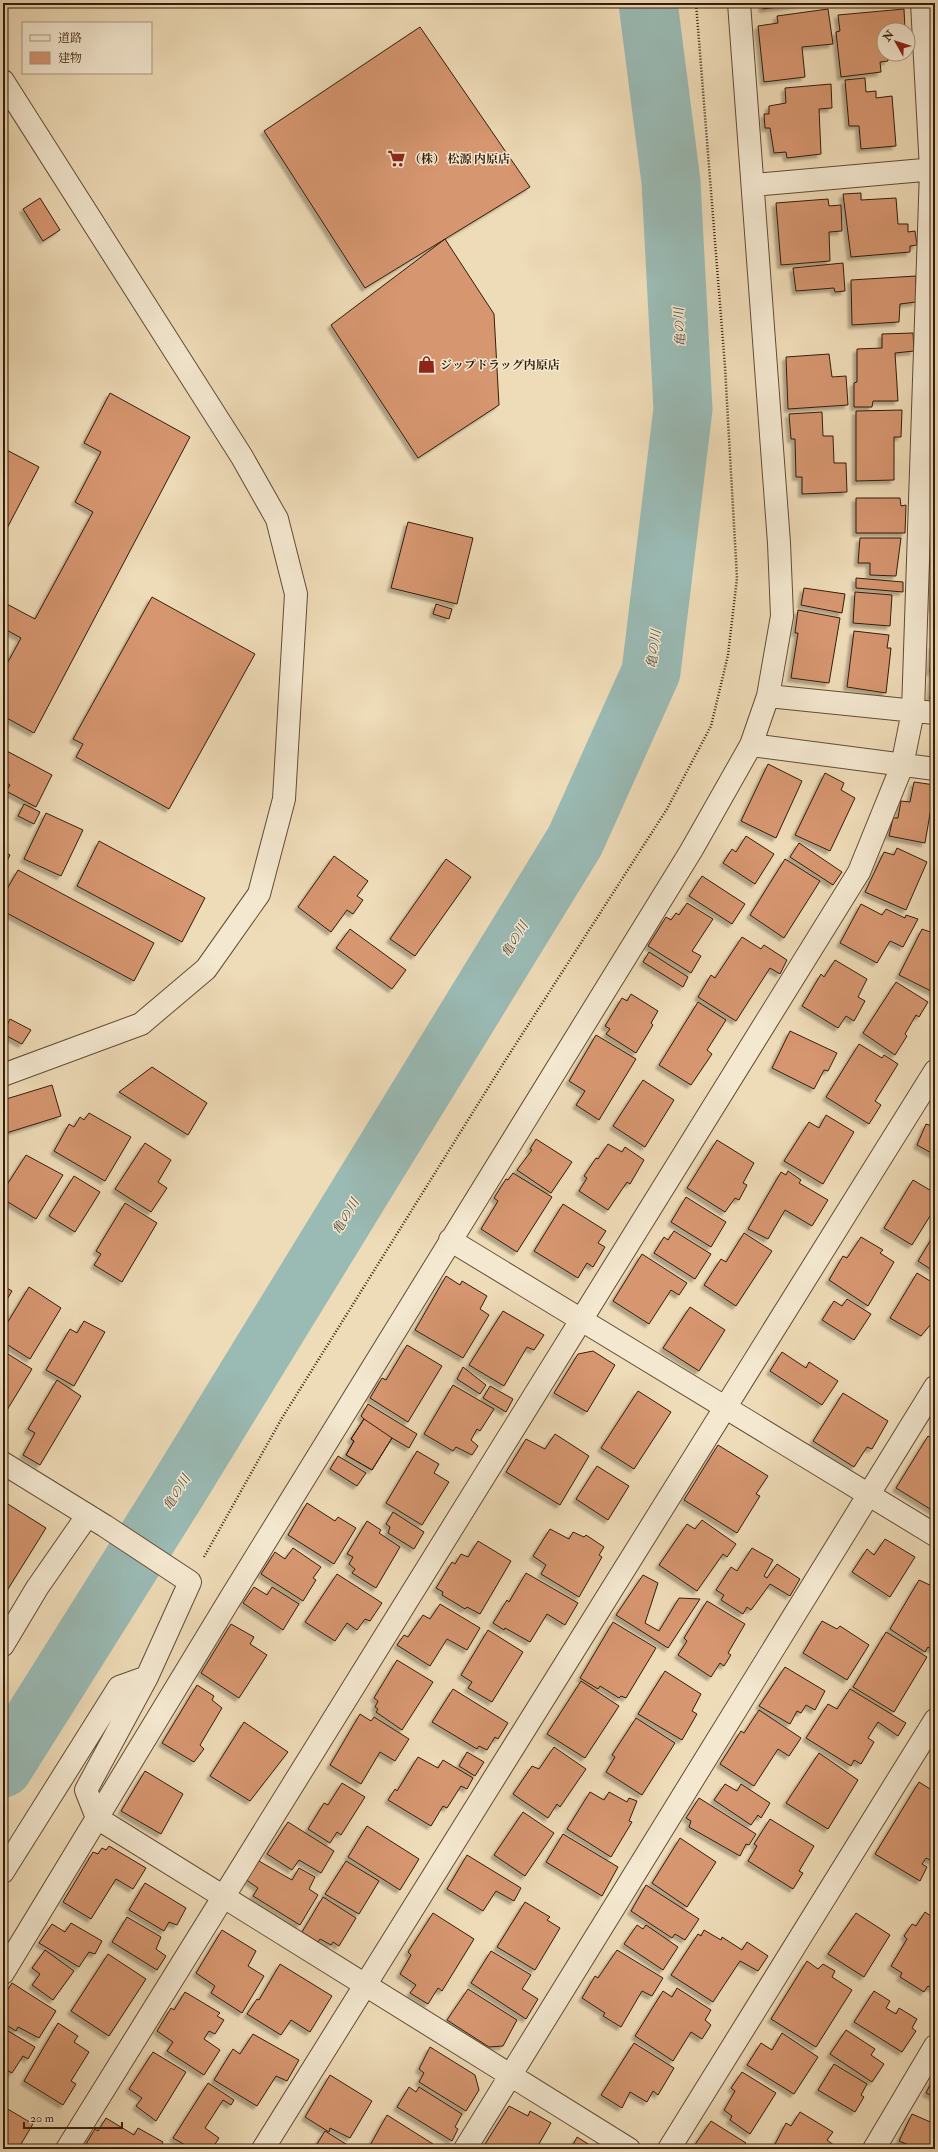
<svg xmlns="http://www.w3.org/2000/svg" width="938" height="2152" font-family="'IM FELL Double Pica','Noto Serif JP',serif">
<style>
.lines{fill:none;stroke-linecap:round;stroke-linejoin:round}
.river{stroke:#9abab4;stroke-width:59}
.building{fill:#d6966f;stroke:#351d0b;filter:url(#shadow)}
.minor-casing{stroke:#634c36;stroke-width:24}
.tertiary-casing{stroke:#634c36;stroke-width:24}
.path{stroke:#351d0b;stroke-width:2.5;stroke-dasharray:1 2;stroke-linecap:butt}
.minor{stroke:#f4e8d0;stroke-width:22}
.tertiary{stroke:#f4e8d0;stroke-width:22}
.labels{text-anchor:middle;stroke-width:3;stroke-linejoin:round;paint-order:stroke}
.poi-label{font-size:12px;font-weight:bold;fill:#351d0b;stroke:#f4e8d0;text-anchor:start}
.water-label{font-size:13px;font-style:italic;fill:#534c3e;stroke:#f4e8d0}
</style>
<defs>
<filter id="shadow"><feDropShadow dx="-3.5" dy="3.5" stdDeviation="1" flood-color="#0004"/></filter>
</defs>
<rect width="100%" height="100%" fill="#eedbb7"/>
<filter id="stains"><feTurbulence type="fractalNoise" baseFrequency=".005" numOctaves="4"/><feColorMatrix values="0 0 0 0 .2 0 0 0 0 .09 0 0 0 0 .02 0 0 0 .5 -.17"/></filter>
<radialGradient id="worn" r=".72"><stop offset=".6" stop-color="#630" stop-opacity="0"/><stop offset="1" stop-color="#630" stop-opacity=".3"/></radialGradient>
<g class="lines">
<path class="river" d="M3,1768l172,-274 400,-653 76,-169 32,-263 -12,-227 -23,-179"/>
</g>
<path class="building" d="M762,3h44l-43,6z
M828,9l5,35 -31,3 3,30 -41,5 -6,-56 20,-3 -1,-7z
M904,9l1,21h-21v24h3l1,7 -8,1 1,10 -40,5 -5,-45 4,-1 -2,-16z
M420,27l110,160 -165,101 -101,-157z
M865,78l1,14 10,-1v7l16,-2 4,50 -35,3 -2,-23h-10l-4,-46z
M831,84l1,24 -13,1 2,45 -34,4 -1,-6 -12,1 -4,-25h-5l-1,-14h5v-8l17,-3 -1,-15z
M861,193v7l35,-2 2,26h10v8l7,-1 2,14 -7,1v6l-59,5 -8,-63z
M40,198l20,32 -17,11 -20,-32z
M828,199l1,7 12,-1 1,26 -13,1 1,29 -49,4 -5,-62z
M445,239l49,75 5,91 -81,53 -87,-133z
M843,263l2,28 -10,1 -1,-4 -38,3 -3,-23z
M916,276v26l-16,2 -1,18 -47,3 -1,-45z
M913,333l1,18 -19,2 3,48h-25l-1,6h-18v-24l3,-1v-33l25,-1v-14z
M829,354l3,23 14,-1 2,29 -60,4 -2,-52z
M110,393l80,44 -156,296 -31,-17v-45l18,-33 -18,-10v-26l32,17 58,-107 -18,-10 26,-50 -17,-9z
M902,410l-1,27h-7v43l-38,1v-70z
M822,412l1,24h10l1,27h12l1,29 -45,2v-17h-6l-1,-38h-4l-2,-25z
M3,448l36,19 -36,69z
M856,498h44l1,8 5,-1 -1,28h-49z
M408,522l65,16 -16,66 -66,-16z
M860,538h41l-5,38 -26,-1v-12h-12z
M934,544l1,21h-2z
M935,568v41h-2z
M856,578l47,4v10l-47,-4z
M804,588l41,6 -3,19 -41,-8z
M855,592l37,3 -2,31 -37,-3z
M152,597l103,57 -86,155 -93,-52 7,-13 -10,-5z
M436,604l16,5 -3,10 -16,-5z
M798,610l42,8 -11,65 -38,-5 7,-45h-3z
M854,631l35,4 -2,13h4l-5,45 -39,-6z
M933,645h2v55l-5,-1 3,-27h-3z
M3,749l49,26 -16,32 -30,-16 4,-6 -7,-4z
M768,764l34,17 -26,57 -35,-17z
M825,773l19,10 -3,7 14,8 -25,53 -35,-16z
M914,782l21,3v24l-4,-1 -6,35 -36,-7 4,-18h5l3,-17 9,1z
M24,804l16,8 -6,12 -16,-8z
M46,813l37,17 -22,46 -37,-17z
M746,836l28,18 -19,30 -32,-21 9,-14 4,3z
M99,841l106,57 -23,44 -105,-56z
M799,843l43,29 -9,13 -43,-28z
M897,848l30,14 -21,48 -41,-18 19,-40 10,3z
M3,851l7,4 -7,14z
M334,856l34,25 -11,15 6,4 -10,14 -6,-4 -16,22 -33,-25z
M446,859l25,18 -56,79 -25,-17z
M785,859l35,22 -36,57 -34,-23z
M3,870l4,2 -4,7z
M18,870l136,73 -20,38 -131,-70v-15z
M702,876l43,28 -13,20 -43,-28z
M687,903l26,16 -21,32 9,5 -10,17 -43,-27 18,-29 5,3 5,-7 3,2z
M861,904l21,11 4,-6 19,9 1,-3 12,4 -15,28 -13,-6 -13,22 -37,-20z
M350,929l56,41 -14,19 -56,-41z
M922,929l11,4 2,-4v64l-36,-18z
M742,937l19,12 3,-4 23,15 -7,14 -10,-6 -34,53 -38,-24 13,-22 4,3z
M649,952l39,25 -5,10 -40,-25z
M835,960l32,19 -9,18 7,4 -11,20 -8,-5 -8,12 -36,-22 19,-32 3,3z
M896,982l32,20 -9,15 -3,-2 -11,19 2,2 -12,19 -32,-22z
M631,994l27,17 -7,12 2,2 -17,28 -30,-19 4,-5 -5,-3 17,-28 5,3z
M698,1002l28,18 -19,30 5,4 -21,31 -32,-20z
M10,1019l21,11 -9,14 -19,-10z
M790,1031l47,22 -9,18 -4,-1 -10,19 -42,-21z
M596,1035l40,24 -37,61 -23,-15 9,-14 -16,-10z
M859,1044l23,14 2,-3 14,9 -23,37 6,4 -12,19 -43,-27z
M152,1067l55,36 -19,32 -69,-43z
M643,1080l31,20 -29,47 -32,-21z
M52,1085l9,31 -58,18v-34z
M89,1113l42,24 -26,44 -51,-30 15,-27 5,3 6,-10 4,3z
M826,1115l28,17 -31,52 -39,-23 25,-39 10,6z
M926,1124l9,3v28l-18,-10z
M536,1139l36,23 -21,31 -34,-23 15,-20 -2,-1z
M717,1140l37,23 -11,20 4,2 -8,15 -4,-2 -10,14 -38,-24z
M145,1143l26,17 -13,22 9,6 -16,24 -36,-23z
M608,1144l14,8 3,-5 19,13 -14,24 -3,-2 -19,28 -29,-19 8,-13 -3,-2 12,-18 2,1z
M26,1155l37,20 -27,44 -33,-20v-8z
M788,1171l13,9 -2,3 29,17 -16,26 -27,-16 -17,29 -20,-10 33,-57 5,3z
M513,1173l39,24 -35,55 -36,-23 17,-28 -4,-3 12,-19 2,1z
M74,1176l26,16 -25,40 -26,-16z
M913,1180l22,13v15l-23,37 -28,-17z
M686,1197l40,25 -15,25 -40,-25z
M125,1203l32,20 -35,59 -28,-17 7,-11 -5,-3z
M563,1204l43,27 -8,12 7,4 -12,20 -6,-4 -9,15 -44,-27z
M674,1231l37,23 -16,25 -41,-26 10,-16 4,3z
M744,1233l28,18 -36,55 -32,-21 17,-26 5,3z
M935,1233v39l-17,-11z
M861,1237l22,13 -3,3 14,9 -26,44 -39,-26 14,-24 4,2z
M642,1254l45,29 -8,12 -8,-5 -22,34 -36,-23z
M917,1273l18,11v35l-14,17 -31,-18z
M446,1276l14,9 2,-4 25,15 -7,13 9,6 -26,43 -48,-28z
M3,1286l9,5 -9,15z
M29,1287l32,21 -31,51 -27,-17v-12z
M847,1299l24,15 -17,26 -32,-20 12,-19 8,5z
M690,1307l35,23 -26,41 -36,-23z
M503,1311l41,24 -10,15 -7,-3 -23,39 -35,-21z
M84,1321l21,11 -31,54 -28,-16 24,-41 7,4z
M407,1345l35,21 -34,56 -38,-24 12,-20 4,2z
M3,1351l29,18 -25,41 -4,-2z
M593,1351l22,14 -28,47 -33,-19 24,-39z
M782,1352l24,16 3,-6 29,19 -16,24 -52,-34z
M463,1367l23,18 -6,9 -23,-15z
M57,1380l24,16 -41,69 -17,-10 12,-22 -7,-4z
M453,1385l41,24 -14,22 -3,-2 -6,11 7,6 -6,9 -16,-8 -3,4 -29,-17z
M490,1386l23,13 -7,13 -23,-14z
M638,1391l33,21 -37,57 -33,-21z
M843,1393l45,28 -16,28 -5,-2 -13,20 -41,-26z
M368,1404l49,30 -8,14 -17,-10 -20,32 -26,-15 8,-14 -3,-2 13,-20 -3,-3z
M364,1419l28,19 -20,32 -26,-15 8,-14 -3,-2z
M555,1434l34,22 -29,49 -54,-33 20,-33 19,10z
M928,1436l7,4v72l-39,-24z
M718,1445l50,31 -12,18 4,2 -23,37 -53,-33z
M417,1451l22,13 -5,9 15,9 -27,43 -36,-22z
M338,1456l28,17 -9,13 -27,-17z
M597,1466l32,20 -21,34 -32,-21z
M3,1501l43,27 -43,69z
M307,1503l28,18 3,-4 18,11 -22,36 -46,-29z
M393,1512l31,20 -10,17 -26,-16 2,-6 -4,-3z
M702,1520l34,24 -9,13 -4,-3 -26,37 -38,-26 28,-41 8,5z
M367,1521l14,9 -2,3 21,14 -24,41 -24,-15 3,-4 -6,-5 4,-7 -6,-3z
M550,1529l19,10 4,-7 11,5 2,-2 18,12 -5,8 3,2 -23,40 -38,-23 5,-9 -13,-9z
M885,1539l30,18 -25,40 -38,-25 15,-23 7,6z
M478,1541l33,20 -31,53 -13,-7 -2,2 -23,-14 1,-3 -7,-4 16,-26 3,2 6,-10 7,3z
M293,1548l28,19 -8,11 3,2 -13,21 -42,-27 14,-22 10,7z
M752,1548l21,12 -9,16 3,2 10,-14 23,15 -10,17 -20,-12 -19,26 -4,-3 -4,7 -22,-14 3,-5 -8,-5 15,-23 6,4z
M526,1573l52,30 -13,22 -18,-11 -17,28 -25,-14 -1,2 -11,-7 14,-23 2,2z
M337,1574l45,29 -12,18 -5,-2 -8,11 -10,-7 -12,18 -30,-19z
M643,1575l15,8 -13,40 14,8 20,-33 21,1 -32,49 -52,-33z
M919,1580l13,6 3,-5v65l-2,4 -5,-3 -3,5 -35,-23z
M254,1587l13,8 5,-8 27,17 -16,26 -40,-27z
M707,1601l38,23 -17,29 3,2 -7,11 -4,-3 -9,14 -33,-22 9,-14 -3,-3z
M440,1604l40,24 -13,22 -20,-11 -17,27 -33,-21 7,-10 4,2 15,-22 7,4z
M822,1621l15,8 3,-3 29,19 -22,35 -44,-27z
M613,1622l43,26 -30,50 -5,-2 -2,2 -19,-12 -2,3 -18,-11z
M231,1624l23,13 -4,7 17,11 -28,43 -38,-25z
M488,1630l35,22 -31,50 -24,-14 4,-6 -11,-7z
M886,1632l41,25 -33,55 -41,-25z
M397,1660l36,22 -31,48 -26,-18 2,-3 -3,-2 3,-6 -4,-3z
M785,1667l40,24 -10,19 -9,-5 -5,8 -4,-2 -7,13 -31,-18z
M665,1671l36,23 -9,17 5,3 -15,26 -44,-26z
M581,1681l38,25 -34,52 -38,-24z
M197,1685l17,11 -2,4 10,8 -22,37 4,4 -10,13 -32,-19z
M453,1689l55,34 -10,16 -3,-2 -8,13 -8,-4 -2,3 -45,-27z
M850,1689l56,34 -8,13 -20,-14 -10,16 6,4 -13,22 -7,-4 -3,6 -45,-28 22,-34 9,5z
M759,1710l42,28 -12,18 -11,-7 -24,37 -34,-22 21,-33 3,2z
M360,1714l11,7 3,-4 35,22 -14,22 -15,-9 -19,32 -31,-19z
M636,1718l39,25 -33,52 -36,-23 9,-15 -3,-2z
M244,1722l44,30 -38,49 -40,-25z
M554,1747l32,22 -26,38 -3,-3 -9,14 -35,-24 19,-28 7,3z
M467,1752l17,10 -9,14 -16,-10z
M819,1753l39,27 -30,49 -42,-26z
M418,1757l20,11 5,-8 30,18 -6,11 -6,-3 -14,22 -4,-2 -12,20 -43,-26 7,-11 2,2z
M145,1771l38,23 -22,40 -40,-23z
M919,1782l16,10v51l-2,3 2,1v9l-3,5 -6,-3 -4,6 5,3 -7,14 -45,-27z
M342,1783l23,14 -24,38 -4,-3 -7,11 -22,-14 16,-26 4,2z
M725,1784l12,7 4,-7 29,19 -9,15 -3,-3 -7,10 -37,-25z
M590,1792l14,8 5,-8 18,10 2,-4 8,3 -8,20 3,1 -21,35 -44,-28z
M699,1798l57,36 -7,11 -3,-1 -6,12 -51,-29 2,-6 -5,-3z
M523,1812l31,21 -29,43 -31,-21z
M770,1819l44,27 -15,25 4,2 -10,16 -45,-28 9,-15 -3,-2z
M288,1822l46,29 -13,22 -22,-13 -7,10 -25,-16z
M367,1826l52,33 -19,31 -52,-33z
M563,1834l55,33 -16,29 -56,-34z
M680,1838l36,24 -29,45 -35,-24z
M109,1846l37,22 -13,21 -17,-10 -25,40 -28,-17 30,-50 5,2 4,-6 4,2z
M467,1855l54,33 -7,13 -18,-10 -13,20 -36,-22z
M257,1860l35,20 7,-12 16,9 -6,12 9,6 -18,30 -47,-29 5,-8 -13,-9z
M346,1861l33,20 -20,33 -34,-20z
M145,1883l41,25 -9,17 -8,-3 -5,9 -35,-21z
M646,1885l53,34 -14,21 -10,-6 -3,4 -41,-27z
M323,1897l33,21 -17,28 -6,-4 -2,3 -11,-6 -2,3 -16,-10z
M525,1902l25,15 -3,3 13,8 -25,42 -38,-23z
M925,1912l10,7v68l-1,2 -6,-3 -4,6 -24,-15 2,-4 -11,-7 16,-27 -3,-3 8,-12 4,2z
M433,1913l41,26 -32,52 -4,-3 -10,16 -18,-11 6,-8 -16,-11 11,-19 -3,-3z
M856,1913l34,22 -26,42 -36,-23z
M127,1917l34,20 -5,12 10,7 -9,14 -45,-28z
M71,1923l31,18 -7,13 -6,-2 -10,15 -40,-24 13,-19 13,8z
M637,1925l6,4 3,-4 32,22 -15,23 -39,-26z
M222,1930l34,21 -8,15 16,10 -22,37 -31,-20 4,-7 -19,-13z
M704,1930l17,10 1,-3 20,13 5,-8 21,14 -10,15 -18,-10 -27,41 -42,-27 27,-41 3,2z
M45,1950l29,21 -21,29 -21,-15 8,-11 -8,-6z
M617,1950l46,28 -11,18 -10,-5 -21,36 -18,-11 2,-3 -23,-15 13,-22 3,2z
M491,1951l40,24 -9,14 16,10 -12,20 -55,-36z
M108,1954l38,25 -37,57 -38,-25z
M807,1961l11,8 5,-5 12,7 -3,6 20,13 -36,57 -45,-28z
M280,1964l52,32 -22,36 -19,-12 -10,15 -34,-21 10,-15 2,1z
M12,1983l44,28 -17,27 -21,-11 -2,4 -13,-8v-26z
M677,1988l34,22 -6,10 6,5 -9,14 -11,-7 -18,29 -38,-25 28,-45 9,6z
M468,1989l49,31 -14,26 -14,1 -42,-27z
M874,1991l16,10 -4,7 10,6 3,-6 18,11 -5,9 4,3 -14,21 -48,-30z
M185,1992l35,21 -3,3 7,4 -9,14 -6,-3 -5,8 16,11 -16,25 -37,-24 6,-9 -16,-11 14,-23 3,2z
M58,2023l20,13 -4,6 15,10 -18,29 5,3 -13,21 -39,-24z
M3,2028l32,19 -7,12 -5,-3 -11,17 -9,-5z
M846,2030l29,19 -4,6 13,9 -12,18 -42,-28z
M782,2033l36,24 -24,37 -47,-29 14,-22 11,7z
M253,2034l46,26 -12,21 -11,-5 -19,30 -43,-26 19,-31 7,5z
M634,2043l40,25 -16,27 -5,-4 -6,11 -17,-10 -8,16 -21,-13z
M430,2047l45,28 4,15 -13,21 -47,-29 5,-9 -5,-4z
M153,2052l33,20 -30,49 -20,-15 6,-8 -13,-9z
M834,2064l33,20 -6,11 3,2 -9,15 -37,-22z
M742,2072l34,21 -26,41 -20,-14 2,-4 -8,-6 11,-19 -4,-3z
M330,2075l42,26 -22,37 -20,-10 -1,4 -24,-15z
M935,2075v22l-9,-4z
M208,2083l26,17 -3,5 -8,-5 -18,28 14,10 -7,11h-20l-19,-11z
M409,2087l7,5 3,-5 43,27 -7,13 3,2 -6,12 -55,-34z
M509,2106l19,10 2,-5 21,12 -15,26h-54z
M6,2108l27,16 -12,20 7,5h-25v-36z
M800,2112l33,20 -6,8 12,9h-61l1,-2 -4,-3 11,-21 5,3z
M912,2114l23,10v25h-17l-19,-8z
M387,2115l46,29 -2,5h-63z
M106,2118l28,17 4,-7 25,14 -4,7 -7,-2 -1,2h-7l-4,-2 -1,2h-56l12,-20 3,2z
M711,2121l35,22 -4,6h-50z
M325,2131l29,18h-30l-7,-5z
M577,2137l19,12h-25z"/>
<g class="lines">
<defs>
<path id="minor" d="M753,185l182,-16
M768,696l167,17
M751,745l184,24
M450,1240l485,295
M3,1463l102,63 85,56 -43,95 -61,113 11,28 532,331
M3,1645l34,-57 50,-72
M3,1872l116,-185 28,-10
M3,1973l227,-374 461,-748 60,-106 17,-49 14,-80 -3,-73 -40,-540
M67,2149l792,-1277 43,-106 11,-55 18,-541 -9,-167
M263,2149l672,-1078
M465,2149l470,-762
M669,2149l266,-429
M874,2149l61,-103"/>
<path id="tertiary" d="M3,81l239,376 35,62 19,75 -12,205 -25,95 -53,75 -65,55 -138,51"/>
</defs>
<use href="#minor" class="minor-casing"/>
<use href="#tertiary" class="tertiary-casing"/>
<path class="path" d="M204,1557l78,-139 221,-354 164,-255 44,-83 17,-71 9,-77 -12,-211 -29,-364"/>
<use href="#minor" class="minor"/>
<use href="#tertiary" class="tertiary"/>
</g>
<defs>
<symbol id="supermarket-bare" viewBox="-9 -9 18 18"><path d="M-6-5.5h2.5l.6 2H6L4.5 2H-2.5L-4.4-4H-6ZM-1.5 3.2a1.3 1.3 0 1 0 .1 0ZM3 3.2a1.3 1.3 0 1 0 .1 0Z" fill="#8f2418" stroke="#f4e8d0" stroke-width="2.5" paint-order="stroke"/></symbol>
<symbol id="shop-bare" viewBox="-9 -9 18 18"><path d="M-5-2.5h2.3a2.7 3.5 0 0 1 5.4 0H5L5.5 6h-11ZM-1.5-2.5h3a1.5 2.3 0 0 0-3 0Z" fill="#8f2418" stroke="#f4e8d0" stroke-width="2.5" paint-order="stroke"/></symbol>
</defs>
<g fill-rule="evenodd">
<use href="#supermarket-bare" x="384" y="146" width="25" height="25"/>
<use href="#shop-bare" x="414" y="352" width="25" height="25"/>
</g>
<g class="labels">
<g class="poi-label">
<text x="409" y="163">（株） 松源 内原店</text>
<text x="440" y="369">ジップドラッグ内原店</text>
</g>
<g class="water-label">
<text transform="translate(679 327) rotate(-93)" y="5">亀の川</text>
<text transform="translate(653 649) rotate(-82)" y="5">亀の川</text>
<text transform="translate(514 939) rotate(-59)" y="5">亀の川</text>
<text transform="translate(345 1216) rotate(-59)" y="5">亀の川</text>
<text transform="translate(176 1492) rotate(-58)" y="5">亀の川</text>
</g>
</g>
<rect width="938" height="2152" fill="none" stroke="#eedbb7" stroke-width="16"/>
<rect x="4" y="4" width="930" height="2144" fill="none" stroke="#351d0b" stroke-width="2"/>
<rect x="8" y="8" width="922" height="2136" fill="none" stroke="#351d0b"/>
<rect x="22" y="22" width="130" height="52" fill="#f4e8d0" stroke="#a89781"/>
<rect x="30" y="35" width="20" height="6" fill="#f4e8d0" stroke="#a89781"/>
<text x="58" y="42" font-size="12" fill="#351d0b">道路</text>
<rect x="30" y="52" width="20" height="12" fill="#d6966f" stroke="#a89781"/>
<text x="58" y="62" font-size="12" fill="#351d0b">建物</text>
<g transform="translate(896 42) rotate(309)"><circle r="19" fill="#f4e8d0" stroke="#a89781"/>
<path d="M0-3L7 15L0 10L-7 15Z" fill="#8f2418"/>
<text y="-6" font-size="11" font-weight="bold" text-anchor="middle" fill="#351d0b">N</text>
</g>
<path d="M24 2122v6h98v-6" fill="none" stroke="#351d0b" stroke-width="2"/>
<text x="30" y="2122" font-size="12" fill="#351d0b" stroke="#f4e8d0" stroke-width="3" paint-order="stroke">20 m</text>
<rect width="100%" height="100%" filter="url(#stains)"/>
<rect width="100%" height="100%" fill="url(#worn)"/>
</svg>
